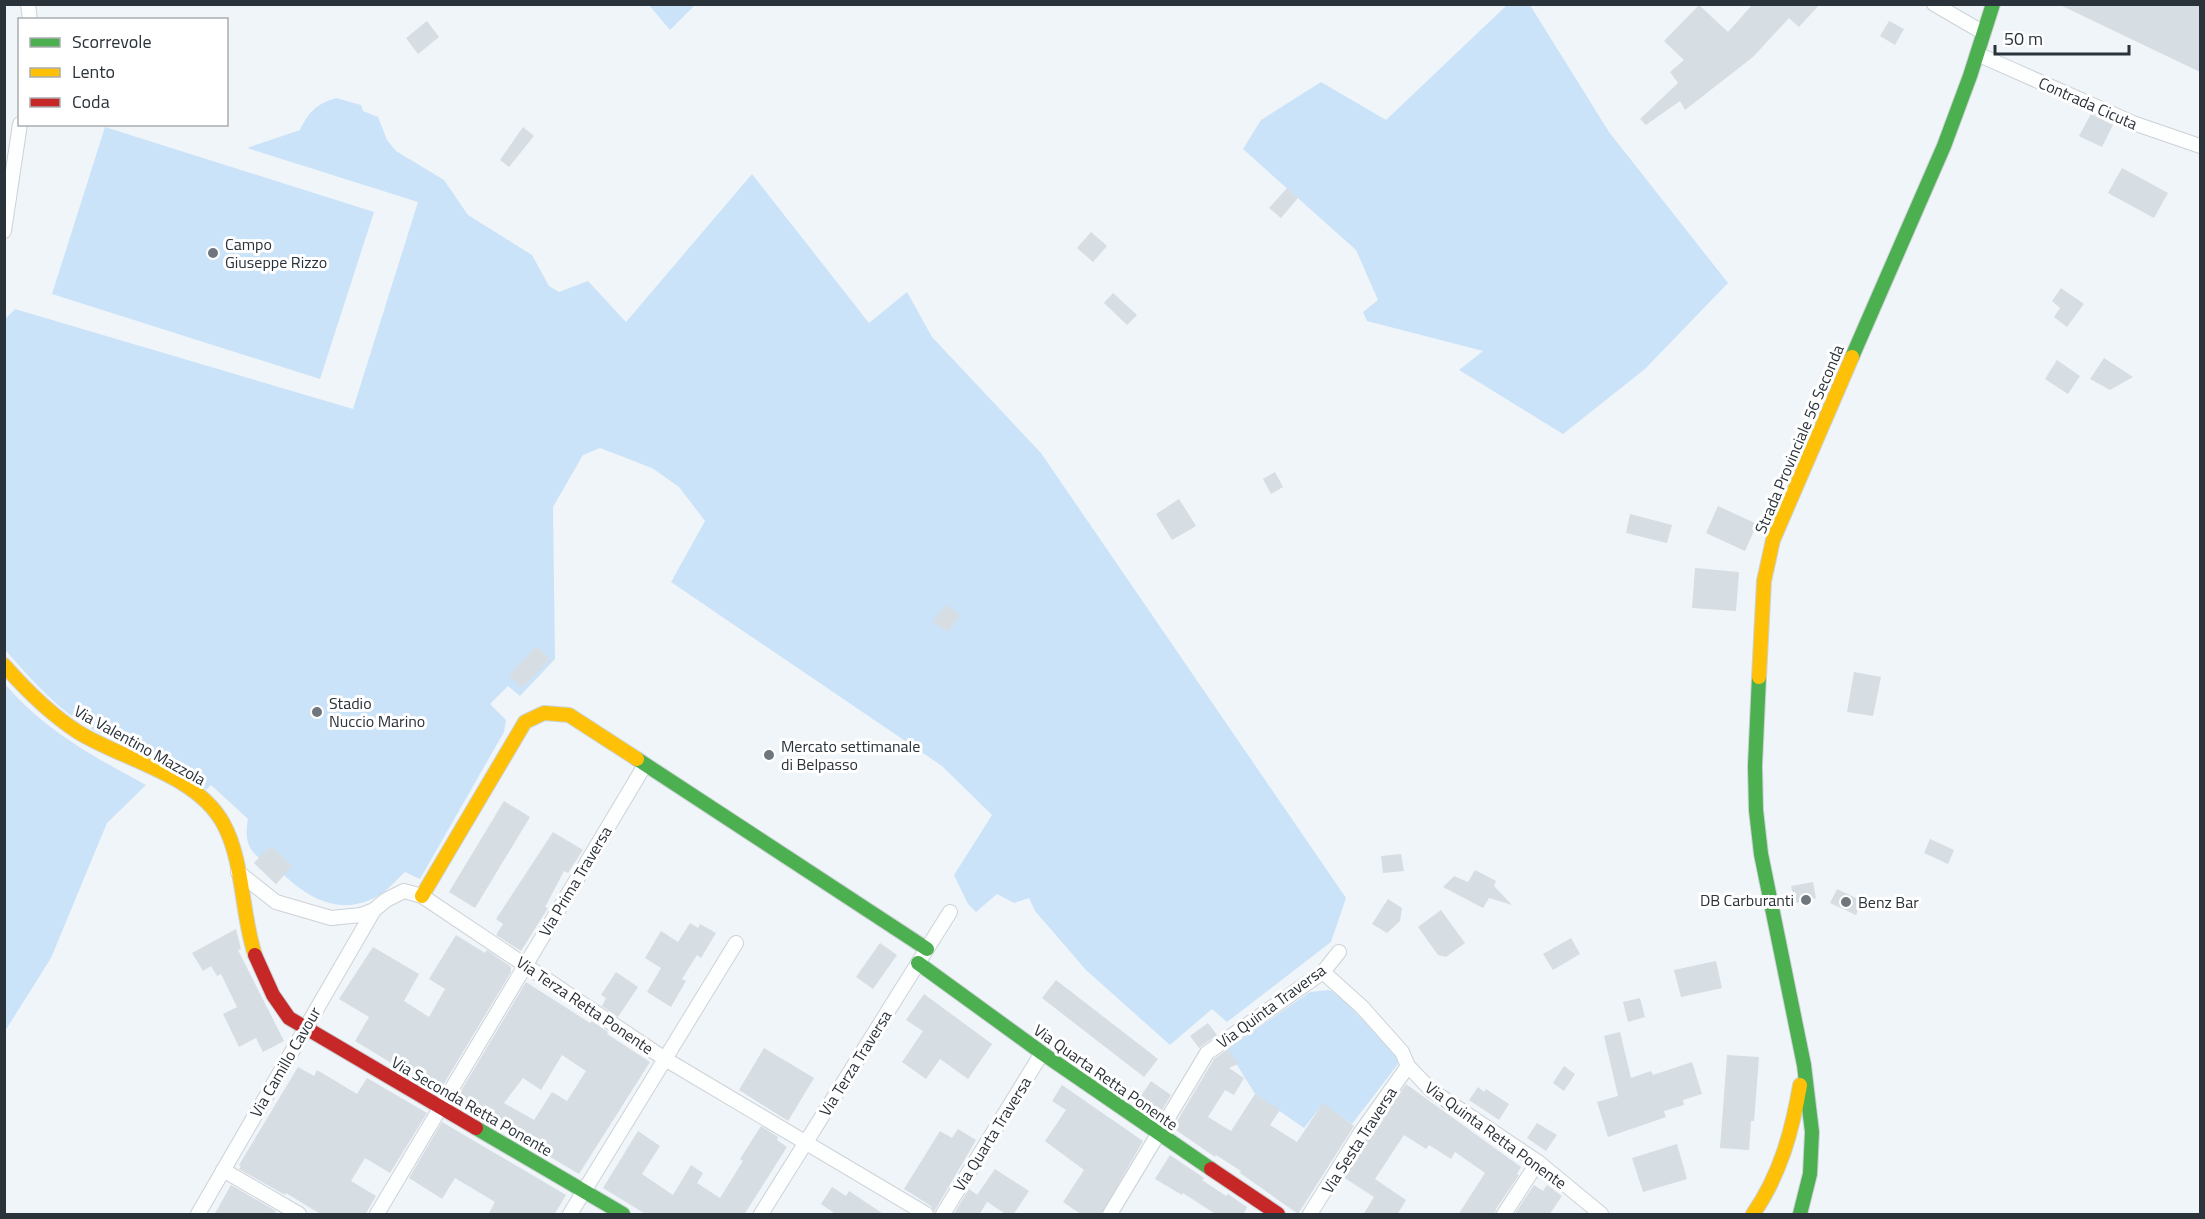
<svg xmlns="http://www.w3.org/2000/svg" width="2205" height="1219" font-family="'Titillium Web',sans-serif">
<style>
.green{fill:#cbe3f8}
.building{fill:#d6dde3;fill-rule:evenodd}
.lines{fill:none;stroke-linecap:round;stroke-linejoin:round}
.street-casing{stroke:#ccd2d7;stroke-width:16}
.fast-casing{stroke:#ccd2d7;stroke-width:16}
.slow-casing{stroke:#ccd2d7;stroke-width:16}
.jam-casing{stroke:#ccd2d7;stroke-width:16}
.street{stroke:#fdfefe;stroke-width:14}
.fast{stroke:#4caf50;stroke-width:14}
.slow{stroke:#ffc107;stroke-width:14}
.jam{stroke:#c62828;stroke-width:14}
.poi-dot{fill:#6f767d;stroke:#fff;stroke-width:2}
.labels{text-anchor:middle;stroke-width:6;stroke-linejoin:round;paint-order:stroke}
.street-label{font-size:16px;fill:#2a323a;stroke:#fff}
.poi-label{font-size:16px;fill:#2a323a;stroke:#fff;text-anchor:start}
</style>
<rect width="100%" height="100%" fill="#f0f5fa"/>
<path class="green" d="M649,5h46l-25,25z
M1507,5h23l79,127 119,151 -83,86 -82,65 -104,-64 24,-19 -116,-30 -4,-9 15,-12 -22,-50 -113,-101 18,-29 60,-38 65,38z
M336,98l25,7 2,6 15,6 9,23 9,11 48,29 24,35 64,40 17,31 10,6 29,-11 38,41 126,-148 117,149 38,-31 25,45 109,116 305,445 -15,44 -104,80 -15,-13 -42,36 -84,-75 -51,-59 -6,-13 -15,5 -17,-9 -21,18 -8,-8 -14,-29 38,-60 -50,-49 -271,-184 34,-61 -26,-34 -27,-19 -52,-20 -17,7 -30,52 2,152 -35,37 -12,-10 -18,18 16,16 -2,12 -84,147 -15,-7c-8,7 -16,17 -24,22 -36,23 -70,7 -97,-19l-8,9 -22,-21 5,-5c-13,-11 -14,-22 -11,-39l-37,-34 -5,5c-27,-30 -74,-39 -109,-58 -38,-20 -64,-51 -92,-82l-1,-330 11,-11 338,100 65,-207 -171,-54 53,-18c9,-19 17,-26 36,-32z
M105,127l269,85 -54,167 -268,-85z
M5,684c39,46 89,73 141,101l-39,38 -56,135 -46,73z
M1328,990l8,2 60,63 2,9 -46,60 -29,-20 -19,24 -49,-34 -28,-45 83,-57z"/>
<path class="building" d="M1753,4h67l-21,23 -10,-9 -36,39 -68,53 -5,-9 -34,24 -6,-6 38,-36 -8,-11 14,-12 -20,-19 35,-36 29,27z
M2058,4h142v68z
M427,21l12,16 -21,17 -12,-16z
M1889,21l15,8 -9,16 -15,-9z
M2091,114l22,11 -11,22 -23,-11z
M523,127l11,9 -25,31 -9,-7z
M2122,168l46,25 -14,25 -46,-25z
M1287,188l11,10 -17,20 -12,-10z
M1091,232l16,14 -14,16 -16,-14z
M2061,288l23,16 -17,23 -13,-10 6,-9 -8,-7z
M1113,293l24,22 -10,10 -23,-22z
M2104,358l29,19 -23,13 -20,-11z
M2057,360l23,16 -12,18 -23,-15z
M1275,472l8,15 -12,7 -8,-15z
M1179,499l17,27 -24,14 -16,-26z
M1718,506l39,18 -12,27 -39,-18z
M1630,514l42,11 -5,18 -41,-10z
M1695,568l44,4 -3,39 -44,-3z
M945,605l15,10 -12,17 -15,-10z
M537,646l13,13 -28,29 -13,-13z
M1854,672l27,5 -8,39 -26,-4z
M504,801l26,16 -55,91 -26,-16z
M553,832l30,18 -15,23 -4,-2 -19,36 3,1 -27,43 -25,-16 7,-11 -7,-5z
M1930,839l24,11 -6,14 -24,-11z
M271,846l21,20 -16,18 -22,-21z
M1401,854l3,17 -21,2 -2,-17z
M1475,870l21,11 -2,5 18,19 -23,-7 -6,10 -40,-21 11,-11 14,6z
M1813,882l3,16 -21,5 -4,-17z
M1837,889l25,12 -6,14 -26,-12z
M1388,899l14,9 -2,13 -13,12 -15,-9z
M1441,910l24,33 -19,14 -8,-2 -20,-28z
M690,923l8,5 2,-4 16,9 -15,25 -4,-3 -15,24 4,2 -15,26 -24,-15 14,-24 -16,-10 16,-27 17,11z
M236,929l5,20 -3,1 46,91 -21,11 -7,-14 -17,9 -16,-33 14,-7 -16,-33 -4,2 -6,-10 -8,5 -11,-18z
M456,935l29,18 2,-3 24,17v5l-72,120 -84,-51 14,-24 -30,-18 34,-52 46,27 -15,27 25,16 16,-28 -16,-10z
M1571,938l9,16 -27,16 -10,-16z
M880,943l17,12 -24,34 -17,-12z
M1716,961l6,27 -41,9 -7,-27z
M616,972l22,15 -20,30 -16,-11 4,-8 -5,-3z
M1056,980l102,79 -14,18 -102,-79z
M526,982l64,41 2,-2 16,11 -1,2 43,28 -71,112 -124,-73zM562,1055l24,16 -19,30 -15,-9 -18,28 -30,-17 19,-25 18,12z
M924,994l68,50 -24,35 -28,-20 -14,20 -24,-17 21,-31 -17,-11z
M1640,998l5,19 -17,5 -5,-20z
M1208,1023l9,12 -18,13 -9,-12z
M1620,1032l11,46 20,-7 2,4 39,-13 10,32 -19,6 1,5 -20,6 2,6 -58,20 -11,-35 21,-6 -14,-60z
M764,1048l50,30 -26,43 -49,-31z
M1228,1049l10,15 -9,4 15,10 -10,17 -9,-5 -17,27 23,14 24,-37 25,16 -10,15 27,17 26,-39 31,23 -56,88 -58,-41 1,-2 -25,-16 -1,2 -42,-29 41,-69z
M1727,1055l32,2 -5,64h-3l-2,29 -29,-2z
M1564,1066l11,8 -11,17 -11,-8z
M298,1067l16,9 3,-6 40,24 10,-16 60,35 -37,60 -25,-15 -14,23 25,15 -11,19h-43l-36,-22 -1,2 -46,-26 2,-3 -2,-1z
M1151,1081l20,14 -13,22 -21,-15z
M1406,1084l115,83 -4,7 2,1 -23,34 -1,6h-37l27,-42 -30,-21 -4,7 -22,-14 -3,4 -22,-14 -29,44 31,21 -9,15h-34l11,-18 -31,-20 25,-40z
M1062,1085l81,56 -42,74h-19l-19,-13 21,-32 -39,-29 21,-31 -14,-9z
M1478,1087l6,5 2,-3 23,15 -10,16 -30,-20z
M442,1122l124,73 -12,20h-66l7,-13 -40,-24 -13,21 -33,-21z
M1537,1123l20,12 -11,16 -19,-13z
M761,1126l17,11 -1,3 10,7 -43,68h-97l-44,-27 35,-57 22,15 -18,28 31,21 18,-30 12,8 -6,10 23,15 23,-37 -3,-2z
M958,1129l18,11 -42,72 -3,-6 -27,-17 36,-58 12,7z
M1677,1144l10,35 -44,13 -11,-34z
M1170,1155l34,23 -2,2 24,16 2,-2 19,13 -4,8h-26l-34,-22 -1,2 -27,-16z
M995,1169l34,22 -16,24h-6l-30,-20z
M231,1185l45,26 -2,4h-60z
M1534,1185l9,6 4,-6 15,11 -13,19h-35z
M832,1187l14,9 3,-5 36,24h-48l-16,-11z
M969,1189l18,13 -8,13h-26z"/>
<g class="lines">
<defs>
<path id="street" d="M28,4l2,16
M1934,4l50,29
M1977,54l156,69 67,23
M4,231l16,-107
M238,872l38,30 55,16 30,-3 13,-5 12,-10 18,-9 18,5 243,163 261,155
M1323,972l39,35 40,45 6,14 23,24 107,72 63,52
M223,1170l76,44
M198,1214l176,-304
M377,1214l268,-449
M570,1214l166,-271
M761,1214l189,-302
M943,1214l99,-161
M1110,1214l97,-161 116,-81 16,-20
M1310,1214l51,-82 47,-66
M1504,1214l34,-52"/>
<path id="fast" d="M1852,357l92,-211 26,-70 23,-72
M1759,677l-4,89 1,44 5,44 43,211 8,67 -2,42 -10,40
M637,759l290,190
M918,963l124,90 169,116
M476,1128l147,86"/>
<path id="slow" d="M4,665c22,25 46,49 74,67 45,28 118,42 145,91 21,38 18,90 32,132
M1759,677l5,-96 9,-41 79,-183
M422,896l103,-174 19,-9 25,2 68,44
M1753,1214c27,-39 39,-82 47,-129"/>
<path id="jam" d="M255,955l18,40 16,23 187,110
M1211,1169l67,45"/>
</defs>
<use href="#street" class="street-casing"/>
<use href="#fast" class="fast-casing"/>
<use href="#slow" class="slow-casing"/>
<use href="#jam" class="jam-casing"/>
<use href="#street" class="street"/>
<use href="#fast" class="fast"/>
<use href="#slow" class="slow"/>
<use href="#jam" class="jam"/>
</g>
<g class="poi-dot">
<circle cx="213" cy="253" r="6"/>
<circle cx="317" cy="712" r="6"/>
<circle cx="769" cy="755" r="6"/>
<circle cx="1806" cy="900" r="6"/>
<circle cx="1846" cy="902" r="6"/>
</g>
<g class="labels">
<g class="street-label">
<text transform="translate(2088 103) rotate(24)" y="6">Contrada Cicuta</text>
<text transform="translate(1799 439) rotate(-67)" y="6">Strada Provinciale 56 Seconda</text>
<text transform="translate(140 745) rotate(29)" y="6">Via Valentino Mazzola</text>
<text transform="translate(575 881) rotate(-59)" y="6">Via Prima Traversa</text>
<text transform="translate(585 1005) rotate(34)" y="6">Via Terza Retta Ponente</text>
<text transform="translate(1271 1006) rotate(-36)" y="6">Via Quinta Traversa</text>
<text transform="translate(285 1062) rotate(-60)" y="6">Via Camillo Cavour</text>
<text transform="translate(855 1063) rotate(-58)" y="6">Via Terza Traversa</text>
<text transform="translate(1106 1077) rotate(35)" y="6">Via Quarta Retta Ponente</text>
<text transform="translate(472 1106) rotate(30)" y="6">Via Seconda Retta Ponente</text>
<text transform="translate(992 1134) rotate(-58)" y="6">Via Quarta Traversa</text>
<text transform="translate(1496 1135) rotate(36)" y="6">Via Quinta Retta Ponente</text>
<text transform="translate(1359 1140) rotate(-57)" y="6">Via Sesta Traversa</text>
</g>
<g class="poi-label">
<text x="225" y="250">Campo<tspan x="225" dy="18">Giuseppe Rizzo</tspan></text>
<text x="329" y="709">Stadio<tspan x="329" dy="18">Nuccio Marino</tspan></text>
<text x="781" y="752">Mercato settimanale<tspan x="781" dy="18">di Belpasso</tspan></text>
<text x="1794" y="906" text-anchor="end">DB Carburanti</text>
<text x="1858" y="908">Benz Bar</text>
</g>
</g>
<rect width="2205" height="1219" fill="none" stroke="#2a323a" stroke-width="12"/>
<rect x="18" y="18" width="210" height="108" fill="#ffffff" stroke="#aaadb0" stroke-width="1.5"/>
<rect x="30" y="38" width="30" height="9" fill="#4caf50" stroke="#aaadb0" stroke-width="1.5"/>
<text x="72" y="48" font-size="18" fill="#2a323a">Scorrevole</text>
<rect x="30" y="68" width="30" height="9" fill="#ffc107" stroke="#aaadb0" stroke-width="1.5"/>
<text x="72" y="78" font-size="18" fill="#2a323a">Lento</text>
<rect x="30" y="98" width="30" height="9" fill="#c62828" stroke="#aaadb0" stroke-width="1.5"/>
<text x="72" y="108" font-size="18" fill="#2a323a">Coda</text>
<path d="M1995 45v9h134v-9" fill="none" stroke="#2a323a" stroke-width="3"/>
<text x="2004" y="45" font-size="18" fill="#2a323a" stroke="#ffffff" stroke-width="4.5" paint-order="stroke">50 m</text>
</svg>
